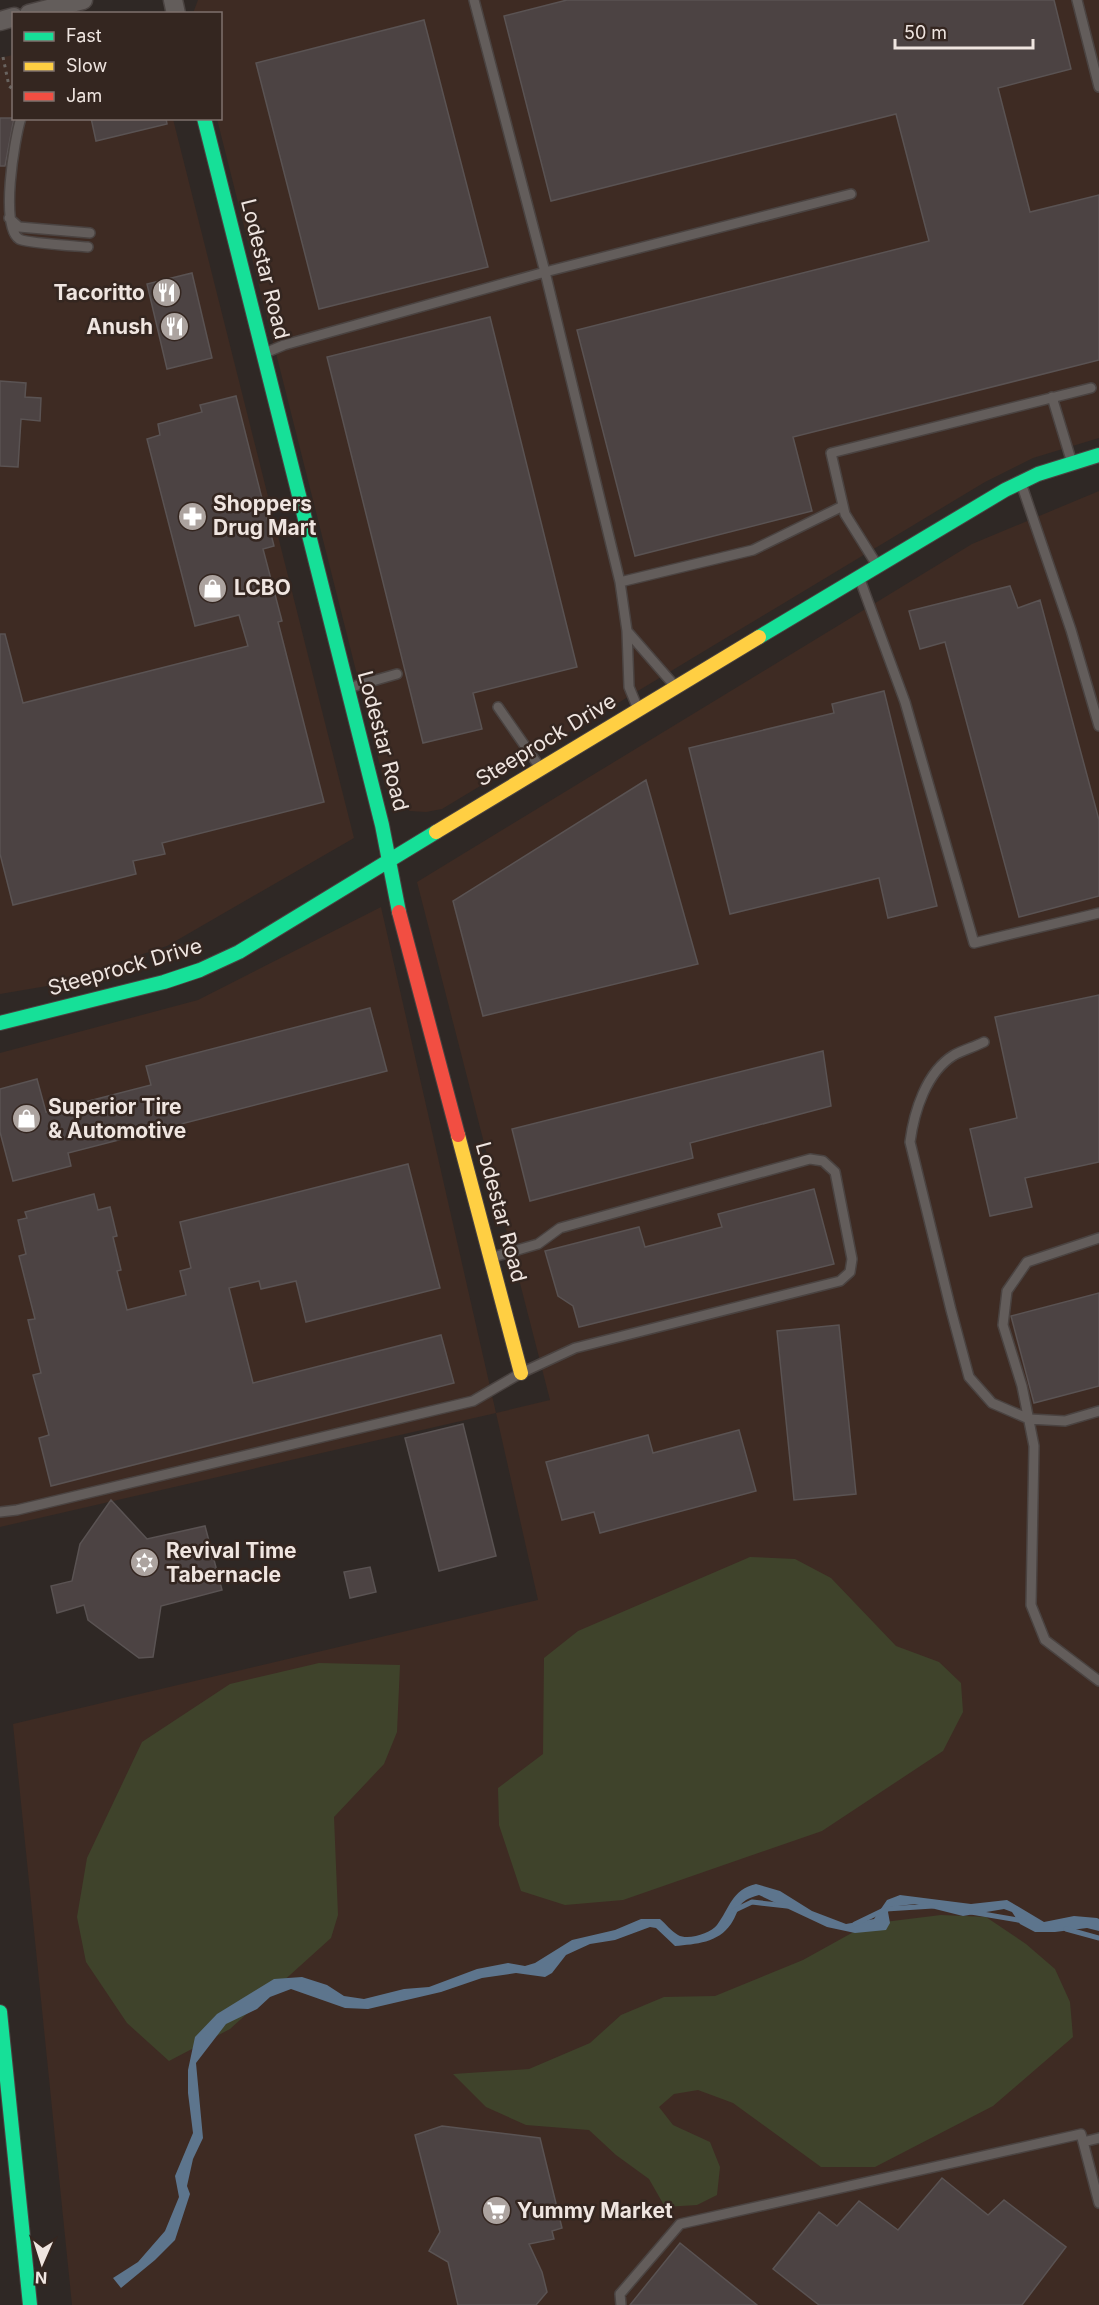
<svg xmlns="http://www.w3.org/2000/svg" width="1099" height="2305" font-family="Inter,sans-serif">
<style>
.built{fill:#3e2b23}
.green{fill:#3f432b}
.water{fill:#5d758d}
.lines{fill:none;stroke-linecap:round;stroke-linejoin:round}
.stream{stroke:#5d758d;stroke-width:5}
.building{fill:#4c4343;stroke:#5a5353;stroke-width:1.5}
.lane-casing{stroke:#4a4341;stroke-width:12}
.street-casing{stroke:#4a4341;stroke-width:21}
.fast-casing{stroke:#4a4341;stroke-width:16}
.slow-casing{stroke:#4a4341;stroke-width:16}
.jam-casing{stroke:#4a4341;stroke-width:16}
.path{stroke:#696460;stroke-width:3;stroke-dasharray:3 4.5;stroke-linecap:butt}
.lane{stroke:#635d5b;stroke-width:9}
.street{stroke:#635d5b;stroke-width:18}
.fast{stroke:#16e098;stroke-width:14}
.slow{stroke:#ffcf43;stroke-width:14}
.jam{stroke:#f24e42;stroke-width:14}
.labels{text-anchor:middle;stroke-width:5;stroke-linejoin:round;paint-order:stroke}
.street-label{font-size:21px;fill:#efe5e0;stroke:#342620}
.poi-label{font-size:21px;font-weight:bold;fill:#efe5e0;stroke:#342620;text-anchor:start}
</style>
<rect width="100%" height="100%" fill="#2f2825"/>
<path class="built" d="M198,0h901v438l-66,20 -48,24 -543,327 -16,3 -16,-1 -14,-9 -11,-16 -168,-667 3,-1v-104l-27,-1z
M13,55l1,63 159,1 181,719 -187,108 -120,40 -47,8v-936z
M1099,491v1814h-1027l-59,-581 525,-124 -42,-187 -496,114v-474l198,-53 183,-93 115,506 54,-13 -133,-518 555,-338z"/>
<path class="green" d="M750,1557l45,2 36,19 65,68 43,16 22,21 2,29 -20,39 -121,80 -199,69 -58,5 -44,-14 -22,-66 -1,-37 45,-34 1,-96 34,-27z
M319,1663l81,2 -3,67 -13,32 -50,53 4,98 -7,23 -101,91 -61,32 -42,-38 -41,-61 -9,-45 10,-59 55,-116 88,-58z
M941,1915l45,2 40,27 29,25 15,33 3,35 -80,69 -118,61h-54l-88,-64 -35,-13 -24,4 -15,13 14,18 37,17 10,25 -3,28 -20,10 -32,2 -16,-28 -33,-24 -27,-25 -63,-5 -40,-18 -33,-33 76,-5 61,-26 31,-28 43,-18 51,-1 88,-36 65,-36z"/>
<path class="water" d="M756,1884l24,7 32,20 34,13 28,-5 13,-19 13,-5 71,9 36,-4 37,22 30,-6 23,2 2,1v12l-12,-3 -32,4h-20l-15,-8 -8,-12 -8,-3 -41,7 -48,-12 -25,3 -2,5 2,11 -4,7 -31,3 -28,-6 -68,-32c-24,7 -17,12 -28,29 -13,19 -35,20 -56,22l-19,-18 -6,-1 -35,13 -25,4 -24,11 -14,18 -7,4 -29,-4 -34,5 -41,14 -73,17 -23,-1 -54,-19 -21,8 -13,12 -31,15 -30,39 7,75 -10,21 -6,27 3,8 -15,46 -20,20 -34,28 -8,-10 25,-16 27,-31 14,-34 -4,-21 18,-43 -5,-40v-23l7,-33 22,-23 57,-35 28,-2 25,8 17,11 20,3 40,-10 25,-2 48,-18 31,-6 17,3 10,-3 37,-23 43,-10 26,-11h19c6,5 11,12 18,16 10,6 33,-2 39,-10 13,-17 14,-35 39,-41z"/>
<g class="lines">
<path class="stream" d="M733,1911l19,-9 35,4
M971,1912l53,9
M855,1924l31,-15 47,-3
M1066,1929l33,9"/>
</g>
<path class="building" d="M567,0h487l17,69 -73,19 32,124 69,-17v165l-306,77 19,74 -177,45 -58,-226 352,-89 -33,-127 -345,87 -47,-185z
M424,20l64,247 -169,42 -63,-246z
M0,118h14l-9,48h-5z
M91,118h75l1,6 -71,17z
M192,273l20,85 -45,11 -20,-85z
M490,317l87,350 -104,26 9,36 -59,14 -96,-386z
M0,381l26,2 -1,14 16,1 -1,23 -19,-2 -3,48 -18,-1z
M236,396l38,150 -11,3 19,72 -4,1 46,180 -162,41 3,11 -32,7 3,13 -123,31 -13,-51v-220h5l18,69 225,-57 -9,-31 -44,11 -48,-187 13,-4 -2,-11 44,-12 -2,-7z
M1010,586l8,22 22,-8 59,220v76l-80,21 -74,-275 -25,7 -11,-38z
M884,691l53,215 -49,12 -9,-40 -149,36 -41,-166 145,-35 -2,-9z
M646,780l52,184 -215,52 -30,-115z
M1099,995v167l-74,16 7,29 -42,9 -20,-87 47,-11 -22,-101z
M370,1008l17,63 -319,82 3,13 -58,15 -13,-49v-43l37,-10 9,33 105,-27 -5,-19z
M823,1051l8,55 -141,37 3,15 -163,43 -18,-72z
M408,1164l32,124 -134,34 -10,-41 -35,8 -2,-8 -30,7 24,95 188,-48 13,48 -403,103 -12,-48 10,-3 -16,-60 8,-2 -13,-53 7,-1 -16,-63 7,-2 -8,-34 9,-2 -2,-6 69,-18 4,16 12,-3 7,29 -4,1 8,33 -4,1 10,39 59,-15 -6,-24 11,-3 -11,-46z
M814,1189l20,75 -255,63 -6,-21 -15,-10 -13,-45 94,-24 6,20 77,-20 -4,-13z
M1099,1293v93l-65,17 -23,-87z
M839,1325l17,169 -62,6 -17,-169z
M463,1424l33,132 -57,15 -34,-133z
M739,1430l17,61 -156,42 -6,-21 -32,8 -16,-58 102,-27 5,18z
M111,1500l36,39 58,-13 17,64 -61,16 -8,51 -14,1 -51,-38 -4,-15 -27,8 -6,-27 21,-5 8,-37z
M370,1567l6,25 -26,6 -6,-26z
M442,2126l98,12 22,90 -10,3 2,8 -25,5 13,28 5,20 -11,13h-78l-10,-43 -19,-11 11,-19 -25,-97z
M942,2178l46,37 16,-15 62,47 -44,58h-203l-46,-36 46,-57 18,14 22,-25 39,29z
M680,2243l77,62h-127z"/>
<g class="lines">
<defs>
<path id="lane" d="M474,0l71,272 75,310 7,49
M1077,0l22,87
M21,118c-7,22 -21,109 -2,121 7,4 57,7 69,8
M9,218l10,9 71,6
M265,353l19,-8 261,-73 306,-78
M1052,397l20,66
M1021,483l50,147 28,96
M877,565l-32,-51 -14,-61 260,-65
M859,577l46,125 69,241 125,-30
M620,582l133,-32 90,-44
M348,688l49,-14
M498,707l41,59
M638,709l-9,-22 -2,-56 47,54
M984,1042c-10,5 -21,8 -30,13 -28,17 -40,57 -44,87l41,168 18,67 23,26 37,16 36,2 34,-10
M1099,1238l-72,24 -20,29 -4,34 19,61 12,60 -3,159 14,35 54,41
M0,1512l17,-2 456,-109 48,-28 54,-25 265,-67 10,-9 2,-13 -17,-87 -12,-11 -13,-2 -250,69 -22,16 -48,14
M1083,2142l16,-4
M621,2305l-1,-11 60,-70 401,-90 18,69"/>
<path id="street" d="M173,0l3,14
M29,14l54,-14
M0,21l14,-4"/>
<path id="fast" d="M204,118l178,707 17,87
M759,637l246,-147 33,-16 61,-19
M0,1023l164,-41 36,-12 39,-18 197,-120
M0,2012l30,293"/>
<path id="slow" d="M436,832l323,-195
M458,1135l63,238"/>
<path id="jam" d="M399,912l59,223"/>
</defs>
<use href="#lane" class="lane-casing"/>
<use href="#street" class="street-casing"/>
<use href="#fast" class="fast-casing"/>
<use href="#slow" class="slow-casing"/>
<use href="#jam" class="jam-casing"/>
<path class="path" d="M3,57l6,29 5,4"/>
<use href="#lane" class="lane"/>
<use href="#street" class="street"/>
<use href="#fast" class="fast"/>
<use href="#slow" class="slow"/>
<use href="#jam" class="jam"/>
</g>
<defs>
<symbol id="restaurant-disc" viewBox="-11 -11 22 22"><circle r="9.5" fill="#aca39f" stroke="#342620"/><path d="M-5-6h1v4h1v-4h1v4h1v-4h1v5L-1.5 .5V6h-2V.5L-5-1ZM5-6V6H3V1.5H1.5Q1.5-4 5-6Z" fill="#fff"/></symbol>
<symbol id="pharmacy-disc" viewBox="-11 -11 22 22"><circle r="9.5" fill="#aca39f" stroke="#342620"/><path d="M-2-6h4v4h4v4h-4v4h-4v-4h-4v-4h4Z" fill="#fff"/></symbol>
<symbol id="shop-disc" viewBox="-11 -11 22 22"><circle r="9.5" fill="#aca39f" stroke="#342620"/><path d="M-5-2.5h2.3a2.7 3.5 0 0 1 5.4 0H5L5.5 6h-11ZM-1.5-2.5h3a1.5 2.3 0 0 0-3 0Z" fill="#fff"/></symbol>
<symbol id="synagogue-disc" viewBox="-11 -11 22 22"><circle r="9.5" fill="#aca39f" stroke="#342620"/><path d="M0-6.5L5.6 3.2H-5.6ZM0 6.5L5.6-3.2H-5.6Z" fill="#fff"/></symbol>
<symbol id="supermarket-disc" viewBox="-11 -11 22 22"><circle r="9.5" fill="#aca39f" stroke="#342620"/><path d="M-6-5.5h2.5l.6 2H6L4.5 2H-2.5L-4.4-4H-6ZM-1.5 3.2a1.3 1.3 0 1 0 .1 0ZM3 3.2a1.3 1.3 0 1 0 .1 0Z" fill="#fff"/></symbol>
</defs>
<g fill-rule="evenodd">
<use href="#restaurant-disc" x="150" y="276" width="33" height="33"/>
<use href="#restaurant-disc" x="158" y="310" width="33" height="33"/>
<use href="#pharmacy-disc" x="176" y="500" width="33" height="33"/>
<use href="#shop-disc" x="196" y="572" width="33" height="33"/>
<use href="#shop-disc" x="10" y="1102" width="33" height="33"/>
<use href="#synagogue-disc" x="128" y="1546" width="33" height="33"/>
<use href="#supermarket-disc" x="480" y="2194" width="33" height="33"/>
</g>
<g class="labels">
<g class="street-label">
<text transform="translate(265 269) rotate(76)" y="7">Lodestar Road</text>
<text transform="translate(546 740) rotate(-31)" y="7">Steeprock Drive</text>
<text transform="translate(383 741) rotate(75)" y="7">Lodestar Road</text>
<text transform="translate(125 967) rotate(-16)" y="7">Steeprock Drive</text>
<text transform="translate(501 1212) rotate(75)" y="7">Lodestar Road</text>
</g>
<g class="poi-label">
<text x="145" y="300" text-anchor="end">Tacoritto</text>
<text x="153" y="334" text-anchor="end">Anush</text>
<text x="213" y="511">Shoppers<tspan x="213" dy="24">Drug Mart</tspan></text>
<text x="234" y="595">LCBO</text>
<text x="48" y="1114">Superior Tire<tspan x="48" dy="24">&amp; Automotive</tspan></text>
<text x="166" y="1558">Revival Time<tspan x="166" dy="24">Tabernacle</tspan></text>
<text x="517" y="2218">Yummy Market</text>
</g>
</g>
<rect x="12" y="12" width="210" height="108" fill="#342620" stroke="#7f726d" stroke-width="1.5"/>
<rect x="24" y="32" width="30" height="9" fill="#16e098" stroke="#7f726d" stroke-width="1.5"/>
<text x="66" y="42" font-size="18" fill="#efe5e0">Fast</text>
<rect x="24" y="62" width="30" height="9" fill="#ffcf43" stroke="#7f726d" stroke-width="1.5"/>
<text x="66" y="72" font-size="18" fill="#efe5e0">Slow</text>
<rect x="24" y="92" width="30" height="9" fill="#f24e42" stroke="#7f726d" stroke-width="1.5"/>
<text x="66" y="102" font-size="18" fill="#efe5e0">Jam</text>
<g transform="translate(42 2263) rotate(183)" stroke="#342620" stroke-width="4.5" paint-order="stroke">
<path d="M0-4.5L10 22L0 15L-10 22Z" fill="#efe5e0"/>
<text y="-9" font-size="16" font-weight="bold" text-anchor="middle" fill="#efe5e0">N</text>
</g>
<path d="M895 39v9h138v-9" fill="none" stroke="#efe5e0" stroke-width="3"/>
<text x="904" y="39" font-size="18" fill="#efe5e0" stroke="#342620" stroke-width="4.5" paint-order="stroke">50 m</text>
</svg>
